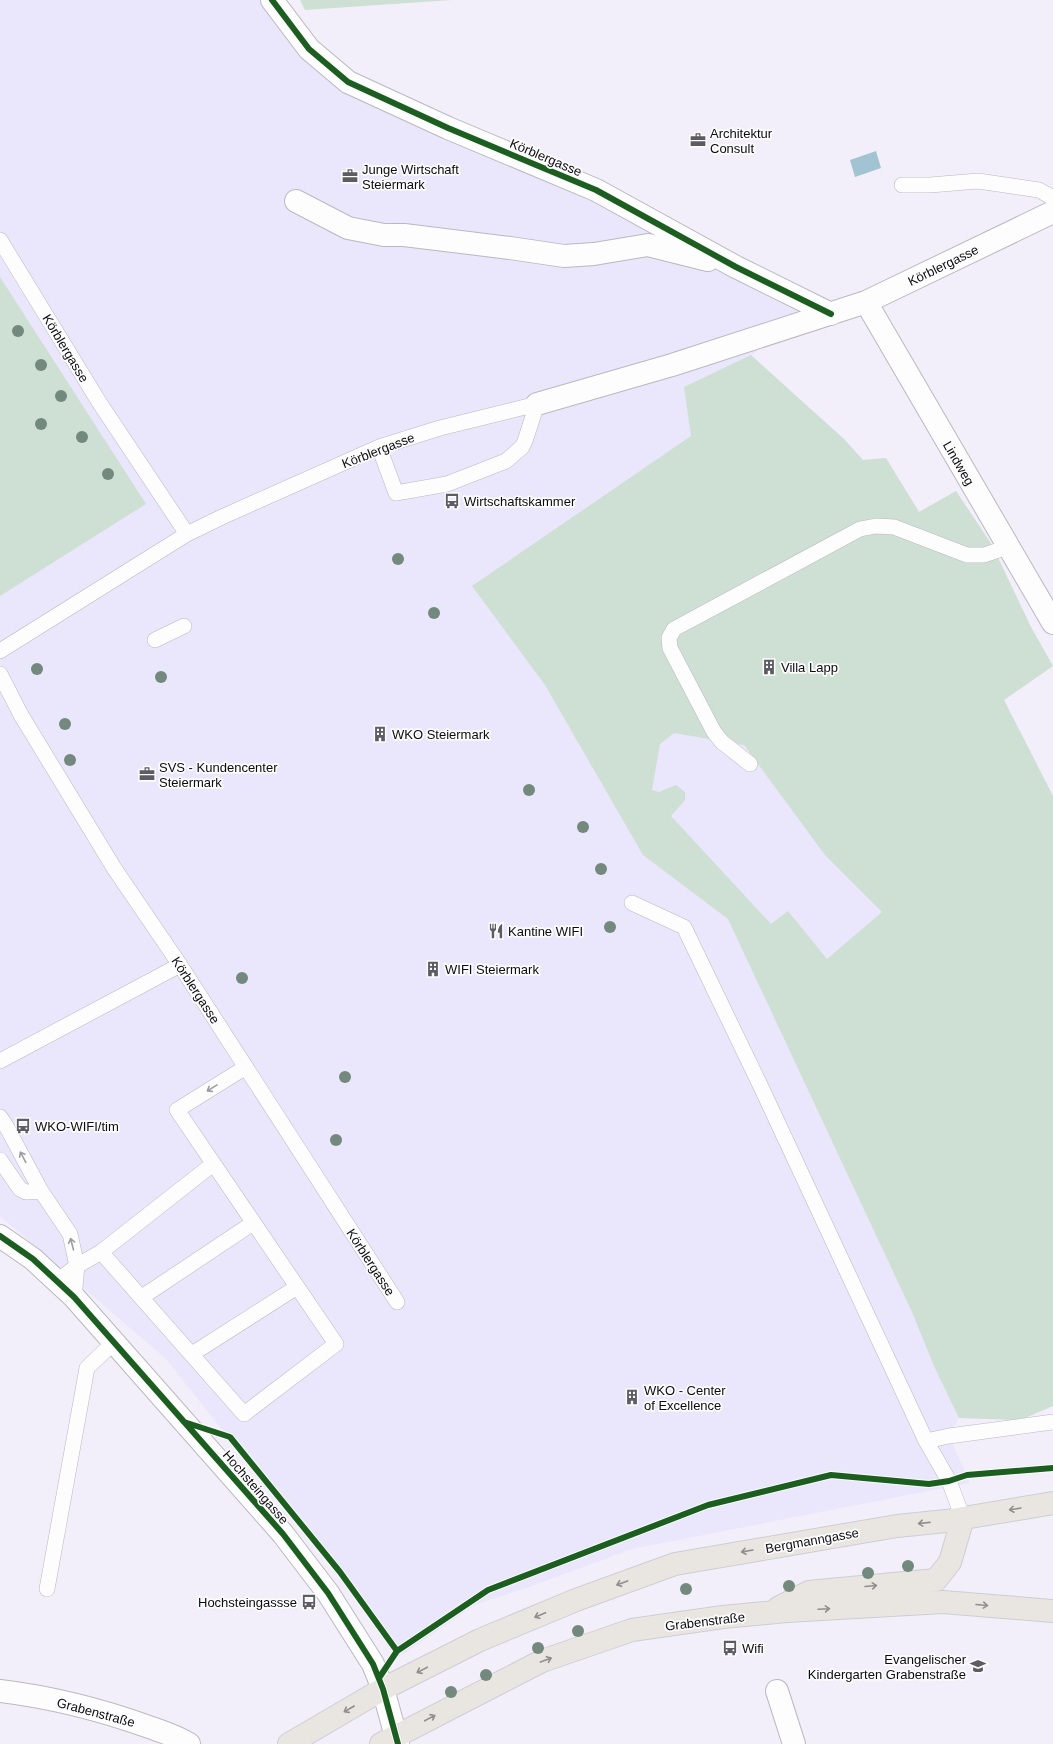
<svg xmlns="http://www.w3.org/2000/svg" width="1053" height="1744" font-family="Helvetica,sans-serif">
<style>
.built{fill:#eae6fb}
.green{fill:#cee0d4;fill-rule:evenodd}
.water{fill:#a2c3d1}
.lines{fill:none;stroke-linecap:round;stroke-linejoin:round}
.lane-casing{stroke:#bab8c1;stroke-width:16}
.street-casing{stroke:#bab8c1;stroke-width:24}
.primary-casing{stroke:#cfcdd3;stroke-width:24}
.lane{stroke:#fdfdfe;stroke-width:15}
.street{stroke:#fdfdfe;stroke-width:22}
.primary{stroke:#e9e6e1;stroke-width:22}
.cycleway-casing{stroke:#fbfcfb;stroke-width:8}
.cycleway{stroke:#1b5e20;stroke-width:6}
.tree{fill:#74897d}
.oneway{stroke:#9d9ca0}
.oneway2{stroke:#918e8e}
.labels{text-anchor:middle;stroke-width:3.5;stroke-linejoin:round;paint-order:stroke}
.poi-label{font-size:13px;fill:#0d0b12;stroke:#fbfcfb;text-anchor:start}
.street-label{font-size:13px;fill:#0d0b12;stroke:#fbfcfb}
</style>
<rect width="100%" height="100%" fill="#f2effa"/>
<path class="built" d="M0,0h272l76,82 483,232 -49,16 -31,26 93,83 19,21 23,-2 33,54 37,-21 36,54 39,82 22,39 -49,34 49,96v610l-33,14 -61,-2 -10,18 21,47 -338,66 -103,38 -46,15 -10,4 -71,49 -62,-83 -97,-116 -77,-97 -166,-143z"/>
<path class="green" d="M300,0h152l-147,10z
M0,277l146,227 -146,92z
M751,355l93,84 19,21 23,-2 33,54 37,-21 36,54 39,82 22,39 -49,34 49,96v610l-33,14 -61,-2 -25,-52 -22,-54 -184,-393 -85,-64 -98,-170 -73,-99 219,-150 -7,-49zM674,733l70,12 81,110 57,57 -55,47 -39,-48 -17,13 -100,-108 14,-16v-8l-9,-7 -17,7 -7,-2 8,-46z"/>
<path class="water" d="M876,151l5,17 -26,9 -5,-17z"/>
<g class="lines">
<defs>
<path id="lane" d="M902,185h28l48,-4 61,9 14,8
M0,240l99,162 88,132
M379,447l17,46 51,-9 59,-23 16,-14 3,-6 12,-37
M155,640l29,-14
M0,651l187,-117 37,-18 155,-69 61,-19 97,-24
M0,674l21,41 93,153 66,97 217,337
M750,764l-28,-22 -8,-10 -44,-84 -1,-10 5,-9 186,-100 16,-3 18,1 73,28h17l24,-8
M632,903l52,24 78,162 164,352 23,40 14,37
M0,1061l180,-96
M0,1117l5,7 36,67 29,43 7,32 -3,31
M0,1160l20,29 6,3 15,-1
M101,1252l112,-88
M57,1281l20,-15 24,-14 143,162 92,-70 -159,-234 69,-43
M142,1297l111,-74
M192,1354l105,-67
M926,1441l23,-5 104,-14
M47,1589l40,-221 27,-26"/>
<path id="street" d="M272,0l37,49 39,33 100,46 148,62 140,77 95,47
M296,201l52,27 36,7h20l106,13 54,8 30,-2 54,-9 60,15
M866,302l187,321
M537,404l135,-39 194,-63 187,-90
M0,1236l33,23 41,38 209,237 45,59 45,71 10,25 15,55
M0,1691c50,6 101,19 149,36 14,5 28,9 40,17
M777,1691l17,53"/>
<path id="primary" d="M778,1608l31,-16 127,-12 14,-18 13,-44
M289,1744l94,-55 97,-49 96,-40 99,-36 222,-38 49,-5 107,-18
M381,1744l161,-83 90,-31 91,-13 64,-6 156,-9 110,9"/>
</defs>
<use href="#lane" class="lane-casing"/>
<use href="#street" class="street-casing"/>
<use href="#primary" class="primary-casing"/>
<use href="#lane" class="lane"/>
<use href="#street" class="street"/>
<use href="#primary" class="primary"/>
<defs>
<path id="cycleway" d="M272,0l37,49 39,33 100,46 148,62 140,77 95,47
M0,1236l33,23 41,38 209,237 45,59 45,71 10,25 15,55
M184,1422l46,15 110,135 57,79
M379,1678l18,-27 91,-61 220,-85 123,-30 98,9 20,-3 18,-6 86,-7"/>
</defs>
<use href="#cycleway" class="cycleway-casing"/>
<use href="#cycleway" class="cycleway"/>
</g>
<g class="tree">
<circle cx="18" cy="331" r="6"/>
<circle cx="41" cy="365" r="6"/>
<circle cx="61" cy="396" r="6"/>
<circle cx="41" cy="424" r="6"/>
<circle cx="82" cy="437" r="6"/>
<circle cx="108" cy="474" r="6"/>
<circle cx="398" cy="559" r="6"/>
<circle cx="434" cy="613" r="6"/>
<circle cx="37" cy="669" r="6"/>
<circle cx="161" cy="677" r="6"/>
<circle cx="65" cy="724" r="6"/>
<circle cx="70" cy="760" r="6"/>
<circle cx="529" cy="790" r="6"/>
<circle cx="583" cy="827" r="6"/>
<circle cx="601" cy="869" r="6"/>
<circle cx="610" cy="927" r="6"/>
<circle cx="242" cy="978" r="6"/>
<circle cx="345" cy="1077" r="6"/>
<circle cx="336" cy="1140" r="6"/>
<circle cx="908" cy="1566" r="6"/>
<circle cx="868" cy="1573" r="6"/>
<circle cx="789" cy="1586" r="6"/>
<circle cx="686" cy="1589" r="6"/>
<circle cx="578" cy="1631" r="6"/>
<circle cx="538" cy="1648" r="6"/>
<circle cx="486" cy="1675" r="6"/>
<circle cx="451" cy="1692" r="6"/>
</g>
<defs><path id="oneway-shaft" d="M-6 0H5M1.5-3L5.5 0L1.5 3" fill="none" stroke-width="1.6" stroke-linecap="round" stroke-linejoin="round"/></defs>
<g class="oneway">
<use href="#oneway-shaft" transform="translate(212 1088) rotate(148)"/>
<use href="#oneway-shaft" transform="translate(23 1157) rotate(-118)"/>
<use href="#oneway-shaft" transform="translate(72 1244) rotate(-104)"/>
</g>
<g class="oneway2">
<use href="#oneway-shaft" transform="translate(1015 1509) rotate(171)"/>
<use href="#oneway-shaft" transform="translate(924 1523) rotate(174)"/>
<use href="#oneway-shaft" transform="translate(747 1551) rotate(170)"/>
<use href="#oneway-shaft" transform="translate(622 1583) rotate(160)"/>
<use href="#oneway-shaft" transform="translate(871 1586) rotate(-5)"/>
<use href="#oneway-shaft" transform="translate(982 1605) rotate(5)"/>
<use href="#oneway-shaft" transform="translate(824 1609) rotate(-3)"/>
<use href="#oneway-shaft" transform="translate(540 1615) rotate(157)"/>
<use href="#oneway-shaft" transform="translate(546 1660) rotate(-20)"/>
<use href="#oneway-shaft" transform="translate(422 1670) rotate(152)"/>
<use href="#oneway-shaft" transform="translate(349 1709) rotate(150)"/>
<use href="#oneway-shaft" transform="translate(430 1718) rotate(-28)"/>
</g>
<defs>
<symbol id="office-bare" viewBox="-9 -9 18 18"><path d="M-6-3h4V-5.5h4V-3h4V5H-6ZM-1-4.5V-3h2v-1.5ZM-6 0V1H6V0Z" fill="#5d5b63" stroke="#fbfcfb" stroke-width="2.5" paint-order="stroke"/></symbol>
<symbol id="bus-bare" viewBox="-9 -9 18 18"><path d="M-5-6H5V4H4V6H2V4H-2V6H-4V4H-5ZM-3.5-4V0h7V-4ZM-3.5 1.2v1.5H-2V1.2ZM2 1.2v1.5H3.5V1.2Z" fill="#5d5b63" stroke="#fbfcfb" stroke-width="2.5" paint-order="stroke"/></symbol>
<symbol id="building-bare" viewBox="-9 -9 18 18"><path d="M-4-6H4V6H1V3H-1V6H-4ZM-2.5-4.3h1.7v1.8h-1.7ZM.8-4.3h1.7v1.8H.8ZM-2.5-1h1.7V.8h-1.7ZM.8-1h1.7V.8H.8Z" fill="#5d5b63" stroke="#fbfcfb" stroke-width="2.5" paint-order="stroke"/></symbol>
<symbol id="restaurant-bare" viewBox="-9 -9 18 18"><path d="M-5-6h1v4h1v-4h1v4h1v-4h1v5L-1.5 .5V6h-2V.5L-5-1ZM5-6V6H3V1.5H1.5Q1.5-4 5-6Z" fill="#5d5b63" stroke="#fbfcfb" stroke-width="2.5" paint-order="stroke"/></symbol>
<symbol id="school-bare" viewBox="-9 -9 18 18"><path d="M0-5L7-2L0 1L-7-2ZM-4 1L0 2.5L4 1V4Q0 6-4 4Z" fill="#5d5b63" stroke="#fbfcfb" stroke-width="2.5" paint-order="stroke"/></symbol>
</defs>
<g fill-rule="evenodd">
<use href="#office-bare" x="687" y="129" width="22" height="22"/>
<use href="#office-bare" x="339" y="165" width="22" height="22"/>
<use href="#bus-bare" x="441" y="490" width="22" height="22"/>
<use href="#building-bare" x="758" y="656" width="22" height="22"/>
<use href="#building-bare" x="369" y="723" width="22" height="22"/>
<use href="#office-bare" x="136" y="763" width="22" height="22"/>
<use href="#restaurant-bare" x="485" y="920" width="22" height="22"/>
<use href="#building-bare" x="422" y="958" width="22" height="22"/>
<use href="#bus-bare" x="12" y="1115" width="22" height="22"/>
<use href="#building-bare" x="621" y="1386" width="22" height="22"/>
<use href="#bus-bare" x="298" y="1591" width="22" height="22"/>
<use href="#bus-bare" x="719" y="1637" width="22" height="22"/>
<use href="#school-bare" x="967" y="1655" width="22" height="22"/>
</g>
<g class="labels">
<g class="poi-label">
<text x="710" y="138">Architektur<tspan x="710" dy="15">Consult</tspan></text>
<text x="362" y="174">Junge Wirtschaft<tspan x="362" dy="15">Steiermark</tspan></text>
<text x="464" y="506">Wirtschaftskammer</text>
<text x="781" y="672">Villa Lapp</text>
<text x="392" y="739">WKO Steiermark</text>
<text x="159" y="772">SVS - Kundencenter<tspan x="159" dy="15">Steiermark</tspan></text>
<text x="508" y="936">Kantine WIFI</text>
<text x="445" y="974">WIFI Steiermark</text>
<text x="35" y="1131">WKO-WIFI/tim</text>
<text x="644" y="1395">WKO - Center<tspan x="644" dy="15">of Excellence</tspan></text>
<text x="297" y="1607" text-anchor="end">Hochsteingassse</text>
<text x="742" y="1653">Wifi</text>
<text x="966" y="1664" text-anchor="end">Evangelischer<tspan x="966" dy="15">Kindergarten Grabenstraße</tspan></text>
</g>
<g class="street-label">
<text transform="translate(546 157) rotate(23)" y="5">Körblergasse</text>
<text transform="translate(943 265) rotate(-26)" y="5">Körblergasse</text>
<text transform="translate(66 348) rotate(59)" y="5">Körblergasse</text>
<text transform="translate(378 450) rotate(-21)" y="5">Körblergasse</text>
<text transform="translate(959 463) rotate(60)" y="5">Lindweg</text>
<text transform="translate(196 990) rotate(57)" y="5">Körblergasse</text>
<text transform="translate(371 1262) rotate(57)" y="5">Körblergasse</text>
<text transform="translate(256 1487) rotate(49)" y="5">Hochsteingasse</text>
<text transform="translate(812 1540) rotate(-10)" y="5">Bergmanngasse</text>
<text transform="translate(705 1621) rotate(-7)" y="5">Grabenstraße</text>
<text transform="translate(96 1712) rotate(15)" y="5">Grabenstraße</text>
</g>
</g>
</svg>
